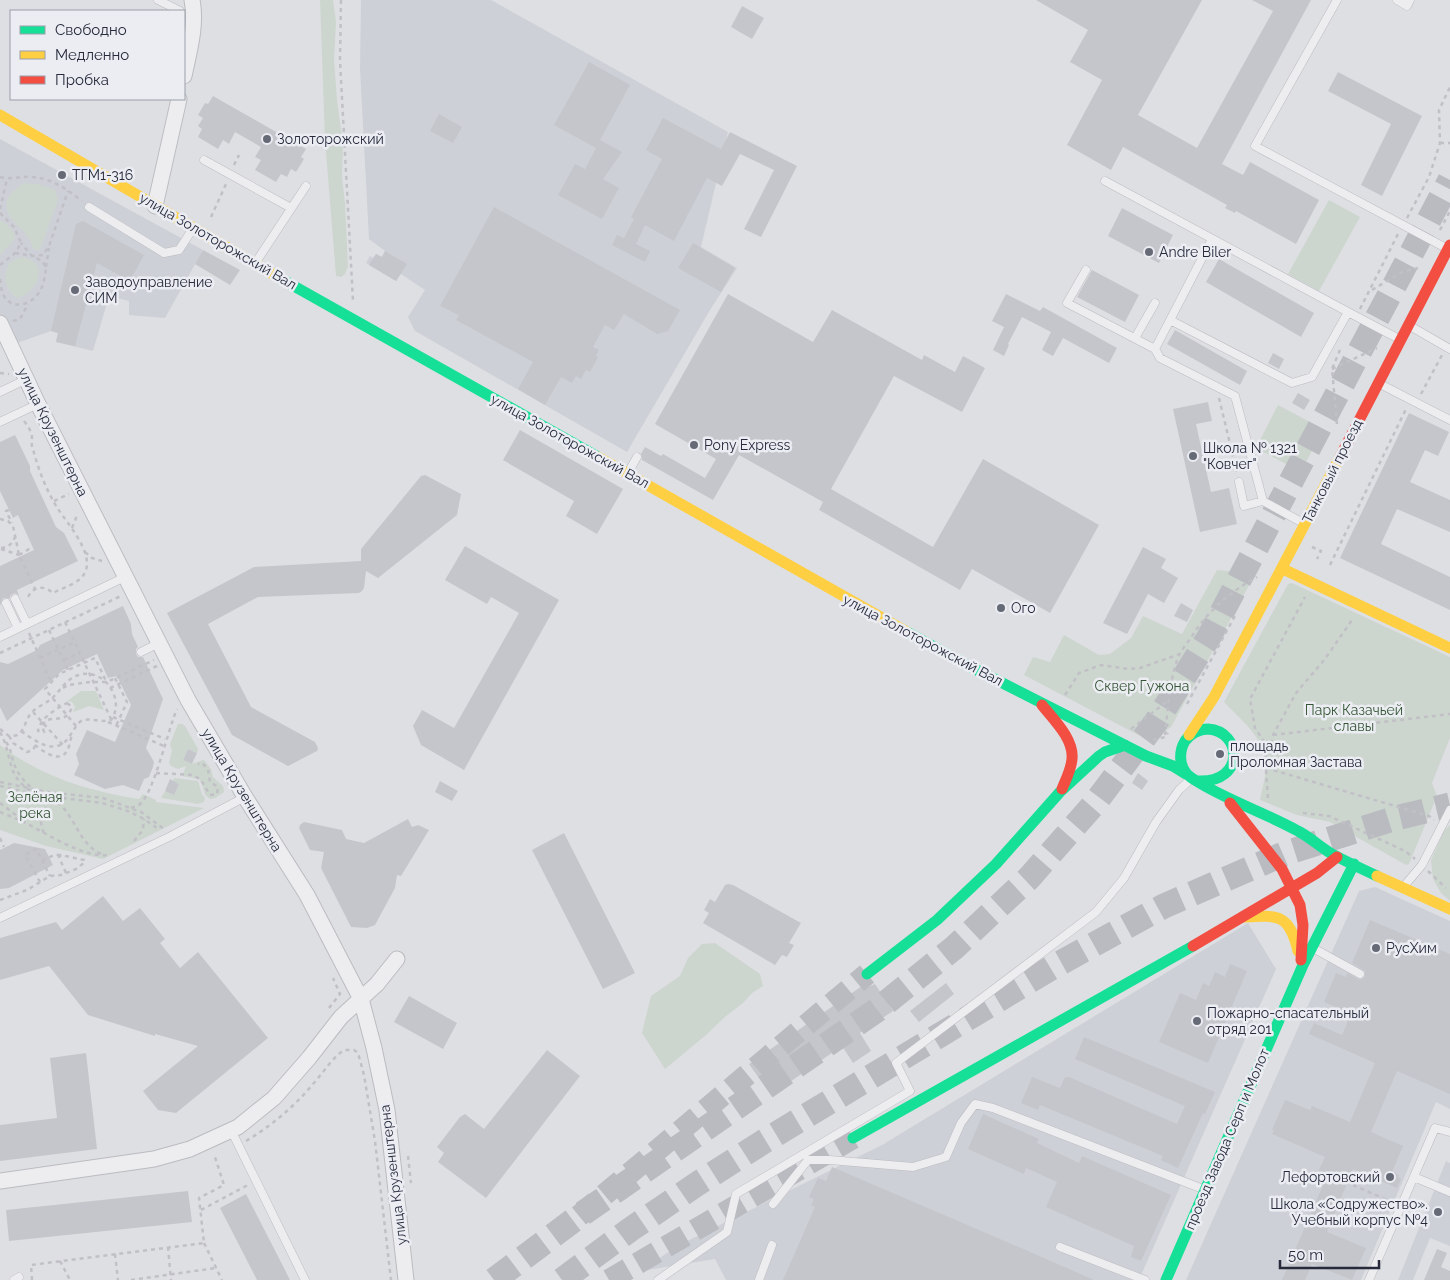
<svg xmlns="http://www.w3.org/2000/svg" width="1450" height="1280" font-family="Raleway,sans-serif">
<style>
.built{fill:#ced0d7}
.green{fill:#cdd6ce}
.building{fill:#c5c6cb}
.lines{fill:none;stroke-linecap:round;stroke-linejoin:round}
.secondary-tunnel{stroke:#b9bbc1;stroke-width:22;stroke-dasharray:22 11;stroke-linecap:butt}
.primary-tunnel{stroke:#b9bbc1;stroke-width:25;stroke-dasharray:25 12;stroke-linecap:butt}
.lane-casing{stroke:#bbbcc0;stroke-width:9}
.street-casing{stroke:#bbbcc0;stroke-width:17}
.path{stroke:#c0c0c6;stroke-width:2.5;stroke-dasharray:4 4;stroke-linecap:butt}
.lane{stroke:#ededf0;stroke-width:8}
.street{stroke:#ededf0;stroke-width:15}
.fast{stroke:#16e098;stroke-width:11}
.slow{stroke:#ffcf43;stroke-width:11}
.jam{stroke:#f24e42;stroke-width:11}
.poi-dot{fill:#666976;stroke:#ebedf3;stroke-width:2}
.labels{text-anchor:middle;stroke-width:5;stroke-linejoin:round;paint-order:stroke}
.poi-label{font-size:14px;fill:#262a3b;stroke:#ebedf3;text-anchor:start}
.street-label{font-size:14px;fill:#262a3b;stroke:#ebedf3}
.park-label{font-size:14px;fill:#355634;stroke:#ebedf3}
</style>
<rect width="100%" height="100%" fill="#dedfe3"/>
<path class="built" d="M361,0h130l237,132 -27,115 36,21 -27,42 -83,142 -212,-121 -7,-14 17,-27 -24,-16 -5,7 -30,-18 4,-7 3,2 3,-4 6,3 3,-6 -16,-12 -9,-171z
M0,139l203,111 -38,68 -36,-3v-14l-20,-5 -16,55 -37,-9 2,-9 -7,-2 -45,16 -6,-12z
M1375,887l75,34v188l-14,-7 -75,178h-175l173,-389z
M1248,923l28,46 -137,311h-413l-11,-21 -74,12 36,-25 205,-101z
M1446,1161l4,2v83l-20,-8 -17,42h-15z"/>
<path class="green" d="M320,0h13l3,22 -2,37 3,41 6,44 -1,32 3,27 3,63 -3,8 -4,3 -5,-1 -11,-136z
M24,183l18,2 13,5 3,9 -18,51h-5c-4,-5 -5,-10 -8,-14 -2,-5 -8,-8 -11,-12 -16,-17 -11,-29 8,-41z
M1329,200l31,17 -41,74 -31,-17z
M0,220c7,4 15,10 15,19l-15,16z
M20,257c30,3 20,34 -2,41 -14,-7 -15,-22 -9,-35z
M1278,405l45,24 -22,43 -45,-24z
M1217,570l39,3 -85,154c-9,7 -16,10 -27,11l-120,-63 9,-18 17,5 14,-27 35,20 11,-1 21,-16 12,-22 39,18z
M1292,583l158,74v81l-18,45 5,13 -28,68 -3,1 -76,-43 -33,-7 -37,-15c2,-11 6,-24 6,-35 -1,-27 -25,-45 -42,-63l64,-118z
M81,691h15l8,19 -15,-4 -16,6 2,-5 -3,-5 -3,-1 -3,1z
M178,724h4l3,2 13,23 -1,4 -9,-4 -5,11 9,4 11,-4 2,1 6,8 2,8 10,9 1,6 -9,6 -5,1 -5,-4 -3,-11 -3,-5 -17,-3 4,-10 -8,3 -7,-3 -2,-3 3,-12 -2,-7z
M0,745c42,32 88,46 139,54l4,-5 13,6v2l48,6 -101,51 -57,-13 -46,-16z
M174,778l24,3 4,13 3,4 -1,4 -6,2 -37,-6 4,-7 9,3 5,-10 -6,-3z
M1450,825v76l-9,-8 -8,-14 -2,-19 13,-29z
M715,943l45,31 3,12 -11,7 -9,10 -17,13 -20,19 -41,34 -23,-36 9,-37 29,-20 8,-18 14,-14z"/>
<path class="building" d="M1036,0h166l-64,115 59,33 76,-137 -21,-11h59l-89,164 21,11 7,-13 69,38 -23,44 -60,-33 -1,2 -10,-5 2,-3 -104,-58 -12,23 -44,-25 35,-65 -32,-18 18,-32z
M742,6l22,12 -12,21 -21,-12z
M589,62l41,23 -30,55 22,12 -19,27 16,9 -17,31 -44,-24 17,-31 10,5 11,-21 -42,-23z
M1338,72l84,44 -40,80 -21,-11 30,-61 -63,-33z
M213,96l93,53 -5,8 3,2 -8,13 -5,-3 -4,8 -6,-3 -5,8 -21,-12 6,-10 -6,-3 6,-10 -26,-15 -6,12 -6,-4 -5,9 -20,-12 4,-8 -4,-3 5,-8 -5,-3 7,-12 3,1z
M439,114l23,13 -9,16 -23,-12z
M663,118l58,31 9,-17 67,34 -36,71 -17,-8 30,-59 -34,-16 -18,32 -15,-8 -33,63 -29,-16 -9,19 14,7 -5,11 -33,-17 5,-10 7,3 10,-19 -3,-2 31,-58 -16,-9z
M494,207l186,103 -12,21 -11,3 -33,-20 -10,16 -9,-5 -12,22 6,3 -3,6 2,1 -8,15 -4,-2 -5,9 -5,-3 -4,7 -11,-6 -16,28 -27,-16 15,-27 -77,-42 3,-5 -19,-9z
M1122,208l51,27 -14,28 -51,-27z
M83,221l61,34 -14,26 -33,-18 -22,83 -19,-4 2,-9 -7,-2 25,-107z
M693,243l42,25 -14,24 -43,-24z
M203,250l37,20 -10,15 -35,-21z
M385,251l22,13 -11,17 -27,-16 7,-11 6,3z
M1219,259l95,54 -13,24 -95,-55z
M1092,270l47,25 -14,27 -48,-25z
M728,294l85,48 19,-32 90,50 2,-5 31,17 8,-16 22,12 -23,44 -68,-36 -63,113 102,58 50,-88 116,66 -49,88 -78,-44 -12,21 -141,-80 4,-8 -84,-47 -26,45 -71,-40 -1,-6 4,-7 16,9 2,-2 42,24 11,-19 -61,-35z
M1006,294l34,17 3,-4 74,41 -8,15 -46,-25 -10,18 -11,-6 9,-18 -29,-15 -14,27 1,1 -5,11 -11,-6 11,-23 -12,-6z
M1175,330l72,41 -7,14 -73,-41z
M1273,353l11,6 -5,10 -11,-6z
M1298,393l12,7 -6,10 -12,-7z
M1208,402l4,19 -16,3 15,68 18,-4 8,36 -37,8 -27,-123z
M1409,413l40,19 -11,24 -13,-6 -15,32 40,18v32l-53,-23 -16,35 69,33v33l-110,-52z
M520,430l103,59 -26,45 -31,-18 8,-15 -71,-41z
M15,435l15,31v5l26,56 8,6 14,28 -61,29 2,6 -4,-3 -4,2 -2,4 -6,-1 -3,8v-40l34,-16 -16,-35 -5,3 -13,-27v-49z
M425,475l36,19 -4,21 -79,63 -12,-7 -2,17 -2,3 -3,2 -101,4 -50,27 43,83 64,35 3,6 -1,3 -29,15 -56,-31 -65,-122 87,-46 107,-6v-12l60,-73z
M465,546l94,54 -95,170 -43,-25 -8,-19 9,-16 32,18 65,-115 -28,-16 -4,7 -42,-24z
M1143,547l23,12 -5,9 17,10 -14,25 -16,-9 -21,40 -24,-11z
M1181,603l12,7 -6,12 -13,-6z
M123,606l8,18 1,10 6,13 -2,2v5l2,3h5l20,42 -17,49 8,14 -1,5 -4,10 -5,2 -5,12 -16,-6 -18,4 -31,-14 5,-11 -3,-10 11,-24 28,12 16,-37 -14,-29 -9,2 -11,-24 -34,16 -56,51 -7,-14v-45l8,2 29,-14 3,-5z
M188,749l9,4 -5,11 -9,-4z
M1138,773l10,8 -6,9 -10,-7z
M170,779l9,5 -5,11 -9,-4z
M440,781l18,10 -6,10 -17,-9z
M408,819l4,8 6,-2 11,5 -28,46 -4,-1 -2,13 -20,37 -8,3 -16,-1 -30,-59 3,-16 -14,-2 -11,-22 1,-3 4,-3 38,8 4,9 18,4z
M564,833l71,140 -32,16 -71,-139z
M14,843l31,6 8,16 -44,23 -9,1v-39z
M728,884l5,1 68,38 -12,20 5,2 -7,12 -5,-2 -7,10 -72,-42 6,-10 -5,-3 6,-11 5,3 10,-17z
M103,896l20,25 17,-13 25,31 -5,4 20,25 18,-16 70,86 -92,75 -18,-3 -15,-19 55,-45 -43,-12v2l-67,-21 -39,-49 -49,14v-42l56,-16 6,8z
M1370,920l80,34v140l-53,-23 -26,61 32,14 -11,26 7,3 -1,2 3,2 -4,9 -44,-19 -26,63 39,16 -14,32 -40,-16 -7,16h-23l45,-104 -9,-4 7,-15 -53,-23 2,-4h-2l13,-30 25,10 2,-4 38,16 25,-59 -66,-29 5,-11 28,12 9,-21 -27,-12 12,-29 10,4 1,-4 13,7 5,-3v-6l-13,-8z
M1230,964l17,7 -39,92 -49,-21 21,-49 16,7 7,-17 6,3 6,-14 10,5z
M946,983l8,11 -35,28 -9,-11z
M875,984l18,27 -33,22 11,18 -18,12 -11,-17 -71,49 -22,-31 113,-78 6,1z
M409,996l48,27 -14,26 -49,-27z
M1084,1037l131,55 -10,22 -2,-1 -25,55 -17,-8 2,-4 -123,-51 -2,5 -17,-7 11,-26 28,11 5,-11h4l108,47 8,-18 -110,-47z
M547,1050l33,26 -94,122 -48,-36 6,-9 -7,-6 23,-30 5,-3 19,15z
M86,1053l11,96 -97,12v-36l57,-7 -7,-60z
M983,1114l56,25 -2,4 42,20 3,-7 89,39 -30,66 -10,-4 3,-11 -88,-39 11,-25 -31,-14 -2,6 -56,-25z
M832,1167l196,84 66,29h-311l32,-73 -4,-2 3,-6 -5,-2 9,-19 8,3z
M188,1191l4,31 -183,19 -3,-31z
M246,1194l39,76 5,10h-33l-37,-72z
M1437,1249l10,4 -6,14 9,4v9h-26z"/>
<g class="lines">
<path class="secondary-tunnel" d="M579,1216l288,-242
M609,1280l244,-142"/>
<path class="primary-tunnel" d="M494,1280l85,-64 298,-206 78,-63 74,-69 66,-75 61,-81 53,-85 241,-457
M562,1280l69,-51 66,-45 66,-42 288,-174 113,-62 122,-53 110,-35 54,-13"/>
<defs>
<path id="lane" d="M158,0l22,11
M1337,0l-82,146 191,102
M1397,0l10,6 3,-6
M204,160l87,48
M1105,181l243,131
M89,207l75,46 15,-3 13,-20
M1212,239l-57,110 5,9 75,38 28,105 40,22
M256,262l50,-76
M1086,270l-19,33 88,46
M1170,320l122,63 20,-6 36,-65 51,27
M1410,326l40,23
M1135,338l20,-35
M1380,384l70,36
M0,392l27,-13
M0,422l38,-18
M628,473l9,-16
M1239,482l5,24 19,-5
M15,599l12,25
M6,603l12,25
M0,637l125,-60
M141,652l18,-9
M1405,885l17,-20 28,-55
M0,918l171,-82 74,-39
M1313,948l47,26
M231,1130l74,150
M1414,1177l36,15
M773,1204l35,-44h22l83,7 33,-10 15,-34 14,-19 18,4 210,81
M1060,1247l85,33
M14,1280l5,-3
M658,1280l69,-48 9,-38 174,-103 -14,-28 200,-151 28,-34 32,-56 23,-32 11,-10
M759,1280l13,-35
M1369,1280l66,-152 15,4"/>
<path id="street" d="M184,76c5,-24 13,-51 8,-76
M155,206l24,-107
M0,323l38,81 150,296 57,97 62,98 54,104 13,49 13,62 19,170
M0,1181l154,-22 36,-10 48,-22 36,-29 35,-40 32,-41 36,-33 20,-25"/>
</defs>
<use href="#lane" class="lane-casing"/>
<use href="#street" class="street-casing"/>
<path class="path" d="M341,0l-1,61 13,240
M1440,143h10
M234,165l5,-10
M0,177c11,3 21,-1 32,0 20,1 34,12 50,24
M0,209l7,-30
M0,213l14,14 7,16 -6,10 -15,12
M211,217l15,-33
M1407,218l22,-41 11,-34 -1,-33 11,-23
M1440,230l10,-19
M15,253l17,3 11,-1 6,-9 19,-55
M46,267l3,-19
M0,279c1,4 1,9 2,12 5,19 27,16 36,3 6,-8 7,-18 8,-27l-4,-6 -10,-5 -11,-13
M1372,290l30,-18 16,-4
M1360,309l38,-75
M13,321l7,-2 8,-15
M1332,369l45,-21
M0,373l9,1
M1421,394l21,-39
M1219,398l18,75
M24,421c4,5 8,11 8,17 0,4 -1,7 1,11 5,20 14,43 25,60 10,15 34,42 28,61 -4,13 -22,17 -33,23 -10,-9 -21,-6 -26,6
M1337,424l-5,-55 8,-19
M54,501l15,-7
M9,510l-3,1 6,12
M0,519l8,2 5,5 6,29 16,34
M72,528l6,-15
M1312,547l9,4 -4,8
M1,548c8,-1 11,-4 14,-11
M1,549l18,6
M85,552l7,6 10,3
M19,555l12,-7
M1330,565l76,-156
M65,622l46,97
M49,630l19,40
M29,633l22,49
M0,653l121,-57
M40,658l35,-16
M64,660l16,-7
M115,678l12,24 -11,24
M63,688l5,-3 22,-3h17l47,-22
M110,688l47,-22
M1065,695l14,-22 22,-8 27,4 12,-1 40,-14
M67,703l5,4c-5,15 -14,10 -25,13l-5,5 2,7 -6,-1c2,-13 18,-22 29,-28z
M1187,704l49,-90
M33,712l30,33
M113,717l52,22
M108,722l56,24
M76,726l-31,-37 14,-15 36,-16 11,23
M0,729l9,7c4,0 8,0 11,-3 4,-4 6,-12 9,-17 5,-8 14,-11 21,-16 10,-8 16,-22 29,-25 25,-8 47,25 32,45 -11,3 -20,-3 -30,1 -6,5 -8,11 -12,16 -14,20 -33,4 -48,-6
M1131,729l38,-29
M0,732c14,25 4,45 35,61
M1165,735c3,-26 4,-55 14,-80 3,-5 7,-11 11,-16 17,-27 39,-47 67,-62
M1273,735l177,-21
M9,736l4,7 14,9 6,-2 4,-8
M1153,740l12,-3 3,-4
M6,742c5,7 5,12 7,19 4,12 11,21 21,29
M35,745c8,6 24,19 32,6 3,-5 3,-11 5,-16
M1269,749l-14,-21 -5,-29 55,-102
M1266,768l163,48 5,4
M156,773l37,2 8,5 9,15 7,-1 1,-7 -8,-5 -2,-13 -6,-6 -4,1
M0,782l47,10 56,6 38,14 23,17
M0,786l39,9 63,8 26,8 16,8 16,11
M51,798c24,12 26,47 51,56
M1268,798l-3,-41 5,-7 3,-15 23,-42 29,-34 27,-39
M0,803l21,16
M131,808c3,-1 5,-2 8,-3 15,-11 29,-76 38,-96
M0,812c7,3 15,6 22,9 22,11 61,37 85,34
M1303,813l26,3 76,35 10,8
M44,833c-7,-14 -1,-27 13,-32
M0,838l4,9
M134,841l9,-11 1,-11
M42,861l12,-6h7
M1428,871l18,17
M40,882l-15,-27 11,-6 14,27
M0,900l27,-10 23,-14 11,-1 15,-6 9,-7 -1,-2 -23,-5 -2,2 7,16
M329,1008l11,-14 -7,-16
M246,1141c25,-15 48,-34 67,-57 11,-12 18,-25 31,-34h10l4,3 6,22 11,66 16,139
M408,1156l3,27
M1353,1185l41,18
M201,1210l45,-24 1,2
M204,1243l18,37
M168,1247l3,33
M115,1254l3,26
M60,1261l10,19
M32,1280l-1,-15 173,-22 -5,-45 25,-13 -10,-31
M131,1280l85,-12"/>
<use href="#lane" class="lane"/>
<use href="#street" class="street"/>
<path class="fast" d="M276,276l322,181
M907,632l62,34 177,90 27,10 13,8
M1198,781c48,2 44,-50 10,-52 -9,0 -18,5 -23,12 -6,10 -6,23 1,32 5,6 13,9 19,13 30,17 62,28 93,45 12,6 22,16 34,23 15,8 30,15 45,22
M867,974l70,-54 59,-56 64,-72 39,-36 6,-4 20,-7
M853,1138l340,-192
M1166,1280l137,-315 51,-101"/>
<path class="slow" d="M0,115l276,161
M598,457l309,175
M1283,569l167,79
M1189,735l25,-38 126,-240
M1377,876l73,33
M1244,917c35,-2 45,-3 54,34"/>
<path class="jam" d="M1340,457l110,-212
M1042,705c12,15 32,34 30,54 -1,11 -6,20 -10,30
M1230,803l52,66 18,36 3,20 -2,35
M1193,946l124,-73 20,-16"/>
</g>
<g class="poi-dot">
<circle cx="267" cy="139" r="5"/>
<circle cx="62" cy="175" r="5"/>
<circle cx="1149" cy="252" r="5"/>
<circle cx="75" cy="290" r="5"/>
<circle cx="694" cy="445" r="5"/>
<circle cx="1193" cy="456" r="5"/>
<circle cx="1001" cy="608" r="5"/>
<circle cx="1220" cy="754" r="5"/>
<circle cx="1376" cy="948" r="5"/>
<circle cx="1197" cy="1021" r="5"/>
<circle cx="1390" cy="1177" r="5"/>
<circle cx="1438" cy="1212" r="5"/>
</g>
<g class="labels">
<g class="poi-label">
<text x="277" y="144">Золоторожский</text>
<text x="72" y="180">ТГМ1-316</text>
<text x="1159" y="257">Andre Biler</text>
<text x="85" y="287">Заводоуправление<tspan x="85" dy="16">СИМ</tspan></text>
<text x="704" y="450">Pony Express</text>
<text x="1203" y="453">Школа № 1321<tspan x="1203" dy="16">"Ковчег"</tspan></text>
<text x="1011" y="613">Ого</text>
<text x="1230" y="751">площадь<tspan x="1230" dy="16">Проломная Застава</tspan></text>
<text x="1386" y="953">РусХим</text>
<text x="1207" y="1018">Пожарно-спасательный<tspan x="1207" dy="16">отряд 201</tspan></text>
<text x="1380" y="1182" text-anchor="end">Лефортовский</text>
<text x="1428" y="1209" text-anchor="end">Школа «Содружество».<tspan x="1428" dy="16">Учебный корпус №4</tspan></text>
</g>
<g class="street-label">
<text transform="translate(218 241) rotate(30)" y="5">улица Золоторожский Вал</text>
<text transform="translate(53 432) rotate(64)" y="5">улица Крузенштерна</text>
<text transform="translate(570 441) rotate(29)" y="5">улица Золоторожский Вал</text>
<text transform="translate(1332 471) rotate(-63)" y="5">Танковый проезд</text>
<text transform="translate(923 640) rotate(28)" y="5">улица Золоторожский Вал</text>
<text transform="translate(242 790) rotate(59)" y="5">улица Крузенштерна</text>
<text transform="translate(1227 1139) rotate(-67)" y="5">проезд Завода Серп и Молот</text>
<text transform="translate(393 1175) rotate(-97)" y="5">улица Крузенштерна</text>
</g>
<g class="park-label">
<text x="1142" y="691">Сквер Гужона</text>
<text x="1354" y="715">Парк Казачьей<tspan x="1354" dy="16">славы</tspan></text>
<text x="35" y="802">Зелёная<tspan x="35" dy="16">река</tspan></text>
</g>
</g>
<rect x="10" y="10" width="175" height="90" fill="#ebedf3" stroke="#9c9fa9"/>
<rect x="20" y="26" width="25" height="8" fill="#16e098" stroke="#9c9fa9"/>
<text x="55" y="35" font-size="15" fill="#262a3b">Свободно</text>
<rect x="20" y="51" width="25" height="8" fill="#ffcf43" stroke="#9c9fa9"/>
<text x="55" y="60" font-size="15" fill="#262a3b">Медленно</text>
<rect x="20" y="76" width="25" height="8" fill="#f24e42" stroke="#9c9fa9"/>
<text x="55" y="85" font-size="15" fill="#262a3b">Пробка</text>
<path d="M1280 1260v8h99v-8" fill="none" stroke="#262a3b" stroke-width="2.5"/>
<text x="1288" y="1260" font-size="15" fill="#262a3b" stroke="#ebedf3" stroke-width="4" paint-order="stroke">50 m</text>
</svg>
